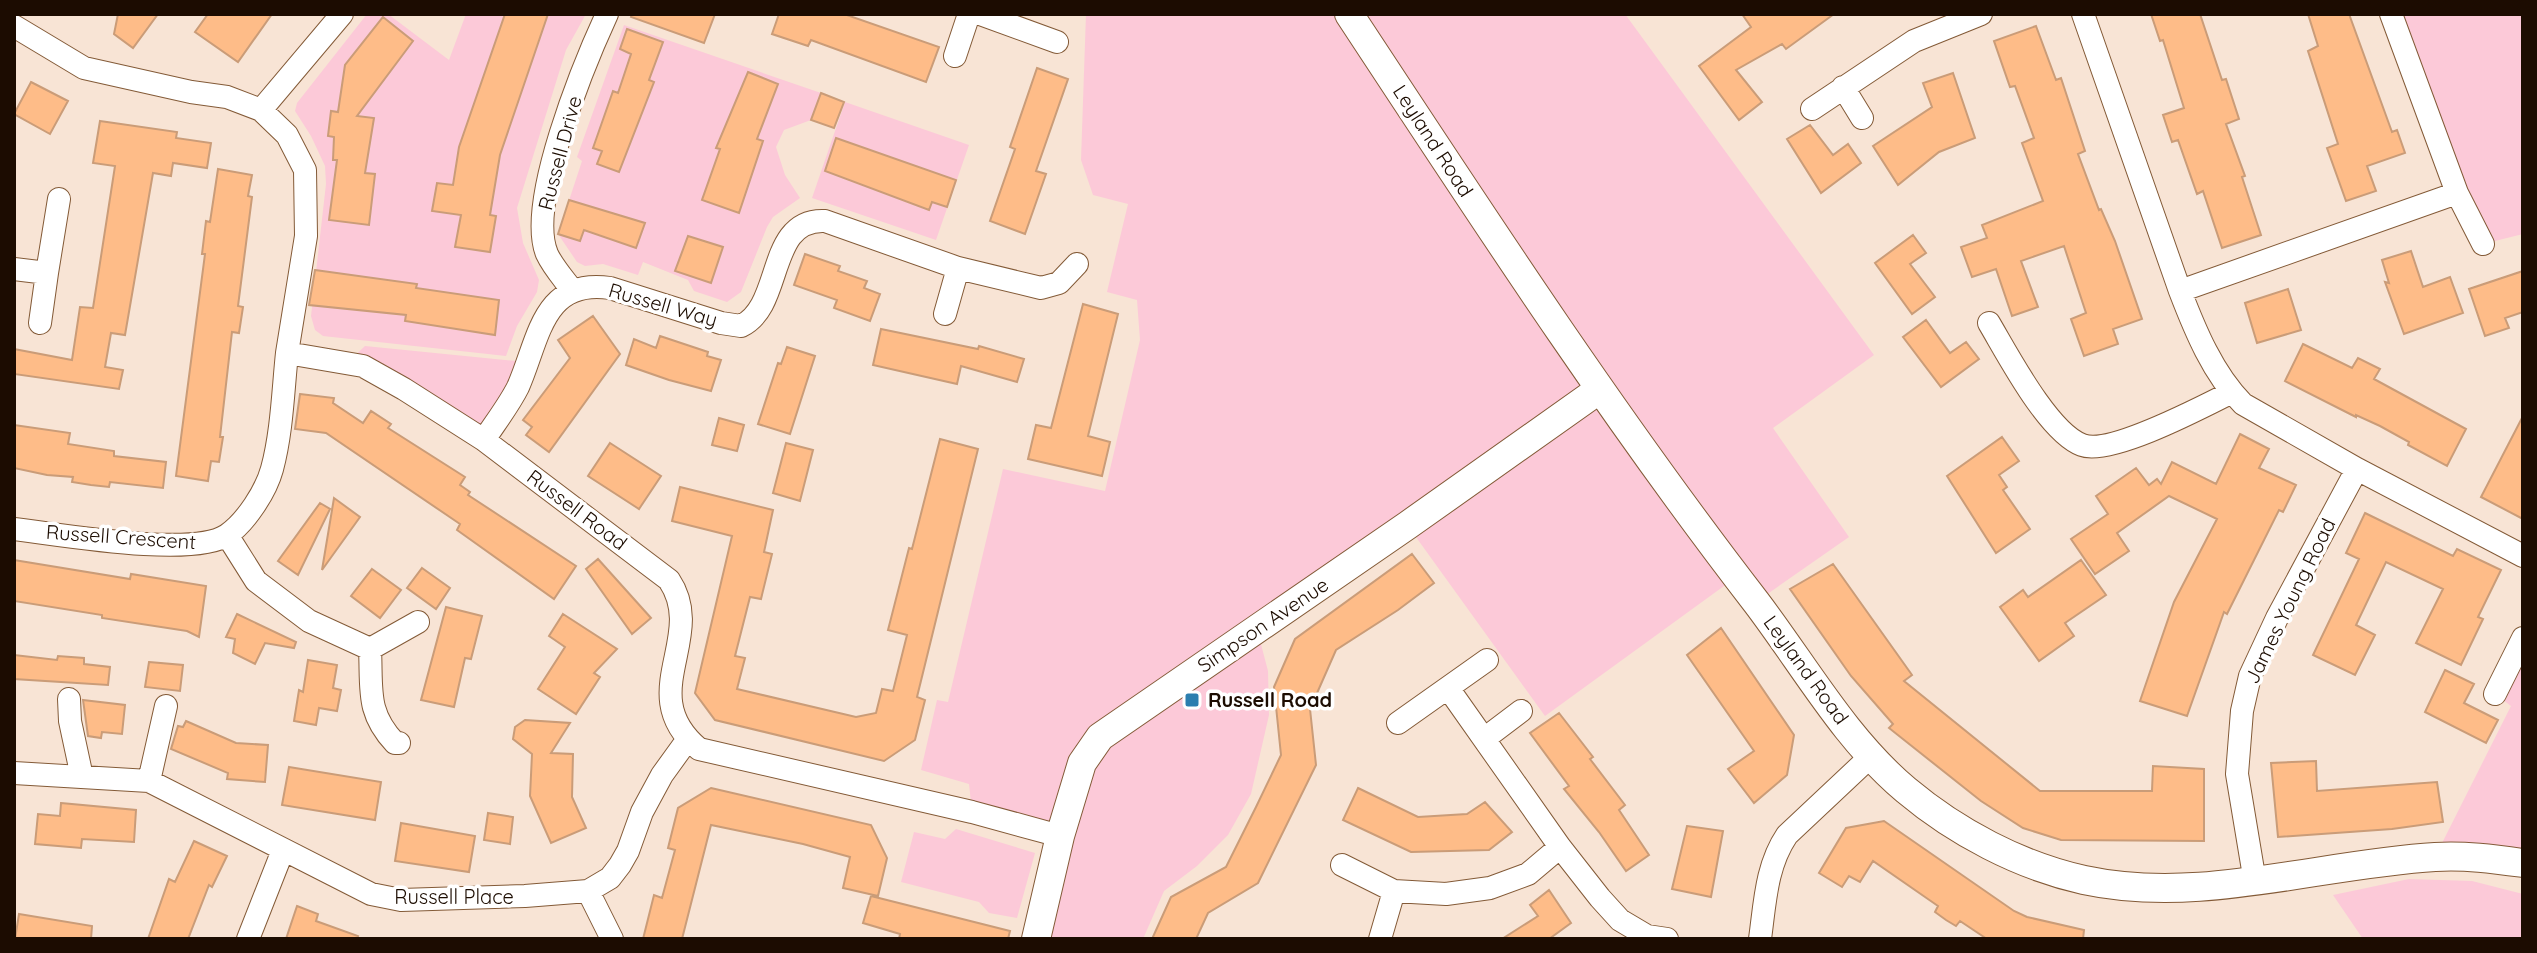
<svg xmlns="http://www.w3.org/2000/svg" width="2537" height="953" font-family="Quicksand,sans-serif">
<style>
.green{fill:#fcc9d8}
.building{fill:#febc88;stroke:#ca9c78;stroke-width:2}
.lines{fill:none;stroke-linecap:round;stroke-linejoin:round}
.minor-casing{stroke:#835a37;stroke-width:24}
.tertiary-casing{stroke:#835a37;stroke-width:30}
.minor{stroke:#fff;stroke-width:22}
.tertiary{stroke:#fff;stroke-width:28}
.poi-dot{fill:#2c7eaf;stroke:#fff;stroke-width:3}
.labels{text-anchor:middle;stroke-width:7;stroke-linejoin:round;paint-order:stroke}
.street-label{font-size:20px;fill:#1c0c01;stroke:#fff}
.poi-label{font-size:20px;font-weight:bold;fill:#1c0c01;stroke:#fff;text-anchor:start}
</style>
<rect width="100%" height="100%" fill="#f8e4d5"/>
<path class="green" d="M367,14h21l61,46 17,-46h120l-20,36 -49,158 6,35 16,37 -2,12 -20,34 -11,30 -183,-20 -8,-6 -4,-14 15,-132 -1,-18 -14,-30 -16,-25 2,-8z
M1086,14h539l249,341 -101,73 76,109 -93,65 -21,-24 -190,138 -137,-190 -151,103 11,42 1,44 -18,79 -23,41 -31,31 -33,25 -21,48h-107l24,-103 -88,-24 -3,-28 -48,-14 16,-70 11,2 55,-233 102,22 35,-151 -3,-40 -30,-8 21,-88 -35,-9 -12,-35z
M2391,14h132v220l-40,10z
M624,25l197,68 -10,27 -27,10 -8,17 9,28 15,23 -27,19 -6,10 -26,65 -14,10 -33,-11 -6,-11 -45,-18 -5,13 -35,-11 -18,2 -8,-4 -19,-28 24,-73 -5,-4z
M845,102l124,43 -33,95 -124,-42z
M365,346l161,16 -42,78 -137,-77z
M2523,638v225l-88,-6 76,-151 -16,-12z
M956,829l79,24 -18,65 -28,-5 -10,-11 -78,-20 13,-50 31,7z
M2409,879l63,2 51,13v45h-160l-30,-44z"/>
<path class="building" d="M118,14h40l-25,34 -19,-14z
M208,14h64l-34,48 -43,-30z
M505,14h43l-48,141 -10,60 6,1 -6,36 -35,-5 6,-32 -29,-4 5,-28 16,2 6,-38z
M632,14h83l-11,29 -73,-26z
M779,14h65l95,33 -13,35 -115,-42 -3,6 -36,-12z
M1742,14h92l-48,35 -4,-5 -46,26 26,32 -23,18 -40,-54 52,-39z
M2151,14h49l22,66 4,-1 13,40 -13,5 19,52 -3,1 19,58 -39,13 -19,-57 -6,3 -19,-54 -6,2 -9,-27 21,-7 -21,-68 -3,1z
M2308,14h41l43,118 5,-2 8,23 -38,13 9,25 -30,10 -19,-53 11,-4 -30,-93 10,-5z
M383,17l30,24 -56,75 17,2 -9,55 10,1 -6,51 -40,-5 8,-60h-4l1,-23 -6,-1 3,-25 7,1 7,-47z
M2036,26l20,54 5,-2 24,73 -7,3 21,56 2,-1 14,32 27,78 -29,10 5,15 -34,12 -13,-37 15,-6 -22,-67 -43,15 17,46 -26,9 -16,-47 -24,8 -11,-30 26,-9 -5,-13 61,-24 -21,-58 12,-5 -19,-52 -5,1 -16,-46z
M627,29l36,13 -14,38 5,2 -35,90 -22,-8 5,-13 -9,-3 20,-57 5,2 13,-39 -11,-5z
M1037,68l31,11 -32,92 10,3 -21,60 -35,-13 25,-72 -5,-2z
M748,72l30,12 -21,55 6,2 -24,72 -37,-13 18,-51 -4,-1z
M1953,73l22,65 -36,14 -41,33 -25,-39 59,-39 -9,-24z
M31,82l37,19 -18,33 -36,-20z
M821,93l23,9 -10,26 -23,-8z
M100,121l77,11 -1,6 35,5 -4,25 -34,-5 -2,13 -18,-3 -28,162 -14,-2 -6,34 18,3 -4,19 -105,-15v-25l58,11 8,-53 13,1 22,-142 -22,-3z
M1810,125l23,30 15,-11 13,19 -40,30 -34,-54z
M836,138l120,42 -9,27 -15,-5 -3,8 -104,-39z
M218,169l34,6 -4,21 4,1 -14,109 5,1 -4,26 -7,-1 -12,105h3l-4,25 -8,-1 -3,20 -32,-5 29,-222h-3l4,-33 4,1z
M569,200l76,23 -9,25 -52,-18 -4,11 -22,-7z
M1913,235l13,18 -16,11 25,33 -23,17 -37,-51z
M688,236l35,11 -12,36 -36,-12z
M2411,251l12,36 27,-10 13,36 -59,21 -19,-52 4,1 -7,-23z
M805,254l35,12 -2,5 29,10 -3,7 16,6 -10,27 -36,-13 3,-8 -43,-15z
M315,270l102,14 -1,4 83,12 -4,35 -90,-14 1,-6 -97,-10z
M2523,271v41l-18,6 4,10 -24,8 -16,-47z
M2288,289l13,41 -44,13 -12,-40z
M1083,304l35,10 -30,122 22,6 -8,34 -74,-17 8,-34 15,3z
M593,316l27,38 -71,98 -23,-17 6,-8 -9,-7 47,-62 -12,-18z
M1926,320l24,33 16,-11 13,17 -38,28 -38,-50z
M881,329l97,20 1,-3 45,13 -7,23 -56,-16 -4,18 -84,-19z
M660,336l48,16 -1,4 14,4 -10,31 -42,-11 -43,-15 8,-26 22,9z
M2303,344l49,24 6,-10 22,11 -6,10 92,50 -19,37 -39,-21 1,-3 -29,-16 -24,-11v2l-71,-36z
M787,347l28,9 -25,78 -32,-10 20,-61 3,1z
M300,394l34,4 -1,5 30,20 8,-12 20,13 -3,4 77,49 -5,8 10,7 -2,3 108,71 -22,33 -97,-69 3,-6 -134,-91 -31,-4z
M2523,416v103l-42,-22z
M719,418l25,7 -7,26 -25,-6z
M14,425l56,8 -2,11 46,7v5l52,6 -3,26 -53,-6 -1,5 -18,-2 -19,-3 1,-5 -26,-2 -33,-7z
M2240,434l29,15 -10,19 37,17 -13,27 -4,-2 -52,104 -3,-2 -37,104 -47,-15 34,-99 43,-83 -48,-23 -52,37 12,18 -34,23 -24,-35 37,-25 -12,-18 40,-28 13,17 8,-6 4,5 11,-22 44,22z
M2002,437l17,24 -20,14 8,12 -4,3 27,39 -34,24 -49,-77z
M940,439l38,10 -61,248 8,3 -10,40 -31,21 -169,-41 -20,-27 37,-157 -60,-15 8,-34 93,23 -9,42 8,2 -11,45 -11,-2 -15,59 10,2 -8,31 119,28 20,-4 6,-24 11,2 14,-56 -19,-5 21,-82 3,1z
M610,443l51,33 -22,33 -51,-33z
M786,443l27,7 -13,51 -27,-8z
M334,498l26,19 -38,53z
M320,503l10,6 -32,66 -20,-14z
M2365,513l88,43 4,-7 44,21 -23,47 5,2 -22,46 -45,-22 27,-54 -57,-27 -30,63 19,10 -20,40 -42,-20 46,-96 -13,-6z
M1412,554l22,29 -36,27 -62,40 -26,59 6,56 -58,118 -50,30 -12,26h-44l19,-42 55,-30 30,-60 25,-52 -7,-68 21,-48z
M598,559l53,59 -19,16 -46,-65z
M14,560l116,19 1,-5 75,12 -7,51 -12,-6 -85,-13v-3l-88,-14z
M2081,560l25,35 -41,28 9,13 -35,25 -39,-54 23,-17 5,7z
M1833,564l79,111 -8,6 136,110h112l1,-25 51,3v72l-143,-1 -38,-12 -42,-27 -92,-73 4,-4 -42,-48 -61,-87z
M422,568l28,20 -14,21 -29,-21z
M372,569l29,21 -21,28 -29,-22z
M446,607l36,9 -11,43 -6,-1 -11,49 -33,-7z
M237,614l59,28 -2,6 -29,-5 -10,21 -22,-11 2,-14 -9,-2z
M563,614l54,35 -23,24 6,4 -24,37 -38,-25 27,-42 -16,-11z
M1721,628l73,107 -7,40 -33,28 -26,-34 26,-18 -67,-96z
M14,655l43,5 1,-4 26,2v6l26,3 -2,18 -94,-6z
M308,660l29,5 -4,23 8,2 -4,21 -18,-3 -3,17 -22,-4 5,-31 4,2z
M149,662l34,3 -3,26 -35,-4z
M2445,670l29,14 -10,19 34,17 -12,23 -61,-31z
M83,700l42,5 -3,29 -20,-2 -1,6 -13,-2z
M1559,713l34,44 -3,2 35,46 -6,5 30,45 -23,16 -27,-39 -35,-43 5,-3 -39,-53z
M525,720l45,3 -19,30 22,1 -1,43 14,31 -35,15 -21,-47 2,-42 -19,-15 2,-12z
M186,721l50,22 32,2 -3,37 -38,-3 1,-6 -57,-24 7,-23 5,1z
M2316,761l1,30 120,-9 6,40 -51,7 -114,8 -7,-74z
M289,767l92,15 -6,38 -93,-15z
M711,788l160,37 16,33 -9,38 -35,-8 7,-31 -47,-13 -92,-19 -29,114h-39l11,-44 8,3 13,-48 -7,-2 10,-40z
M1358,788l60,29 49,-3 18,-12 27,30 -23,18 -78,2 -68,-32z
M61,803l75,7 -2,32 -52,-3 -1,9 -46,-4 3,-30 22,2z
M488,813l25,4 -3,27 -26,-4z
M1884,821l130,90 13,6 57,13 -1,9h-96l-27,-18 -4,5 -10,-6 -11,-8 3,-6 -65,-45 -13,21 -11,-6 -7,11 -23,-14 27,-45z
M401,823l74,13 -6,36 -74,-11z
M1687,826l36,5 -12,66 -39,-8z
M194,841l33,15 -15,31 -3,-2 -21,54h-40l21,-60 6,3z
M1549,890l22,33 -22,16h-47l36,-23 -8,-11z
M871,896l139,35 -2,8h-109l1,-5 -37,-11z
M297,906l21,8 -2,7 42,15 -1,3h-71z
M19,914l73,12 -1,13h-76z"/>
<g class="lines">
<defs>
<path id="minor" d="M980,14l77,28
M2083,14l97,277c15,39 33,83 63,113l114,65
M14,26l70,42 107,24 36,5 34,13 26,25 18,35 1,66 -19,117 76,13 41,23 80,51 185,140c39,58 -36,114 30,169l273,63 88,24
M955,56l14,-42
M1843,87l19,31
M1812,109l102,-68 67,-27
M261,110l81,-96
M2457,193l26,51
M14,269l33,4 12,-74
M572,290c-8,-11 -19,-23 -25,-36 -21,-50 37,-190 60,-240
M2180,291l277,-98 -66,-179
M945,314l13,-46
M40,323l7,-50
M1989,323c19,32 59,109 93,122 28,11 122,-39 150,-53
M484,440c11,-17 25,-35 34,-53 21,-47 24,-109 92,-99l111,35 20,3c43,-20 25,-108 84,-105l133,47 83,20 18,-5 18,-19
M14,529c43,5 179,29 213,6 19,-13 39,-44 45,-66 10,-37 11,-78 15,-116
M227,535l29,46 53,40 61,28 48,-27
M370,649c2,41 -4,63 25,94h4
M1448,688l112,159 40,51 20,22 27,16 20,3
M2495,694l28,-56
M69,699l1,22 12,56
M1398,723l89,-63
M1484,739l37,-28
M14,773l135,8 222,113 30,6 124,-4 63,-5 22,-13 10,-13 8,-14 14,-39 20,-37 26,-36
M149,781l17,-75
M1342,865l52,26 52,3 44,-6 38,-14 32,-27
M2255,882l-18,-108 5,-63 8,-35 27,-58 80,-149 166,87
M588,891l24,48
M248,939l35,-89
M1380,939l14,-48
M1760,939c5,-36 6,-73 27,-104l83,-78"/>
<path id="tertiary" d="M1349,14c131,199 261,399 407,588 48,63 89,137 150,188 50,42 114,76 178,90 116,25 234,-16 351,-23 29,-2 59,2 88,6
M1036,939l24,-103 22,-73 18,-26 308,-212 192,-136"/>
</defs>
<use href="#minor" class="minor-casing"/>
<use href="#tertiary" class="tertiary-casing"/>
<use href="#minor" class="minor"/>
<use href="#tertiary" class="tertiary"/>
</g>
<rect class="poi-dot" x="1184" y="692" width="16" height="16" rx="4"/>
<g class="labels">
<g class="street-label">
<text transform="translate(1433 141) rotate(57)" y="7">Leyland Road</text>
<text transform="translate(560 153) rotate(-75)" y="7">Russell Drive</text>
<text transform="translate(663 305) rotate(16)" y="7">Russell Way</text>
<text transform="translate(577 510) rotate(37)" y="7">Russell Road</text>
<text transform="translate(121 537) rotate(4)" y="7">Russell Crescent</text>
<text transform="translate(2290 601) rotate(-64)" y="7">James Young Road</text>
<text transform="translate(1263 625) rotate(-34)" y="7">Simpson Avenue</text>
<text transform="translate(1806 670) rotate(54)" y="7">Leyland Road</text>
<text x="454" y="904">Russell Place</text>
</g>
<g class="poi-label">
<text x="1208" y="707">Russell Road</text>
</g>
</g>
<rect width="2537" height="953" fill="none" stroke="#1c0c01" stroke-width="32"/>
</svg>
